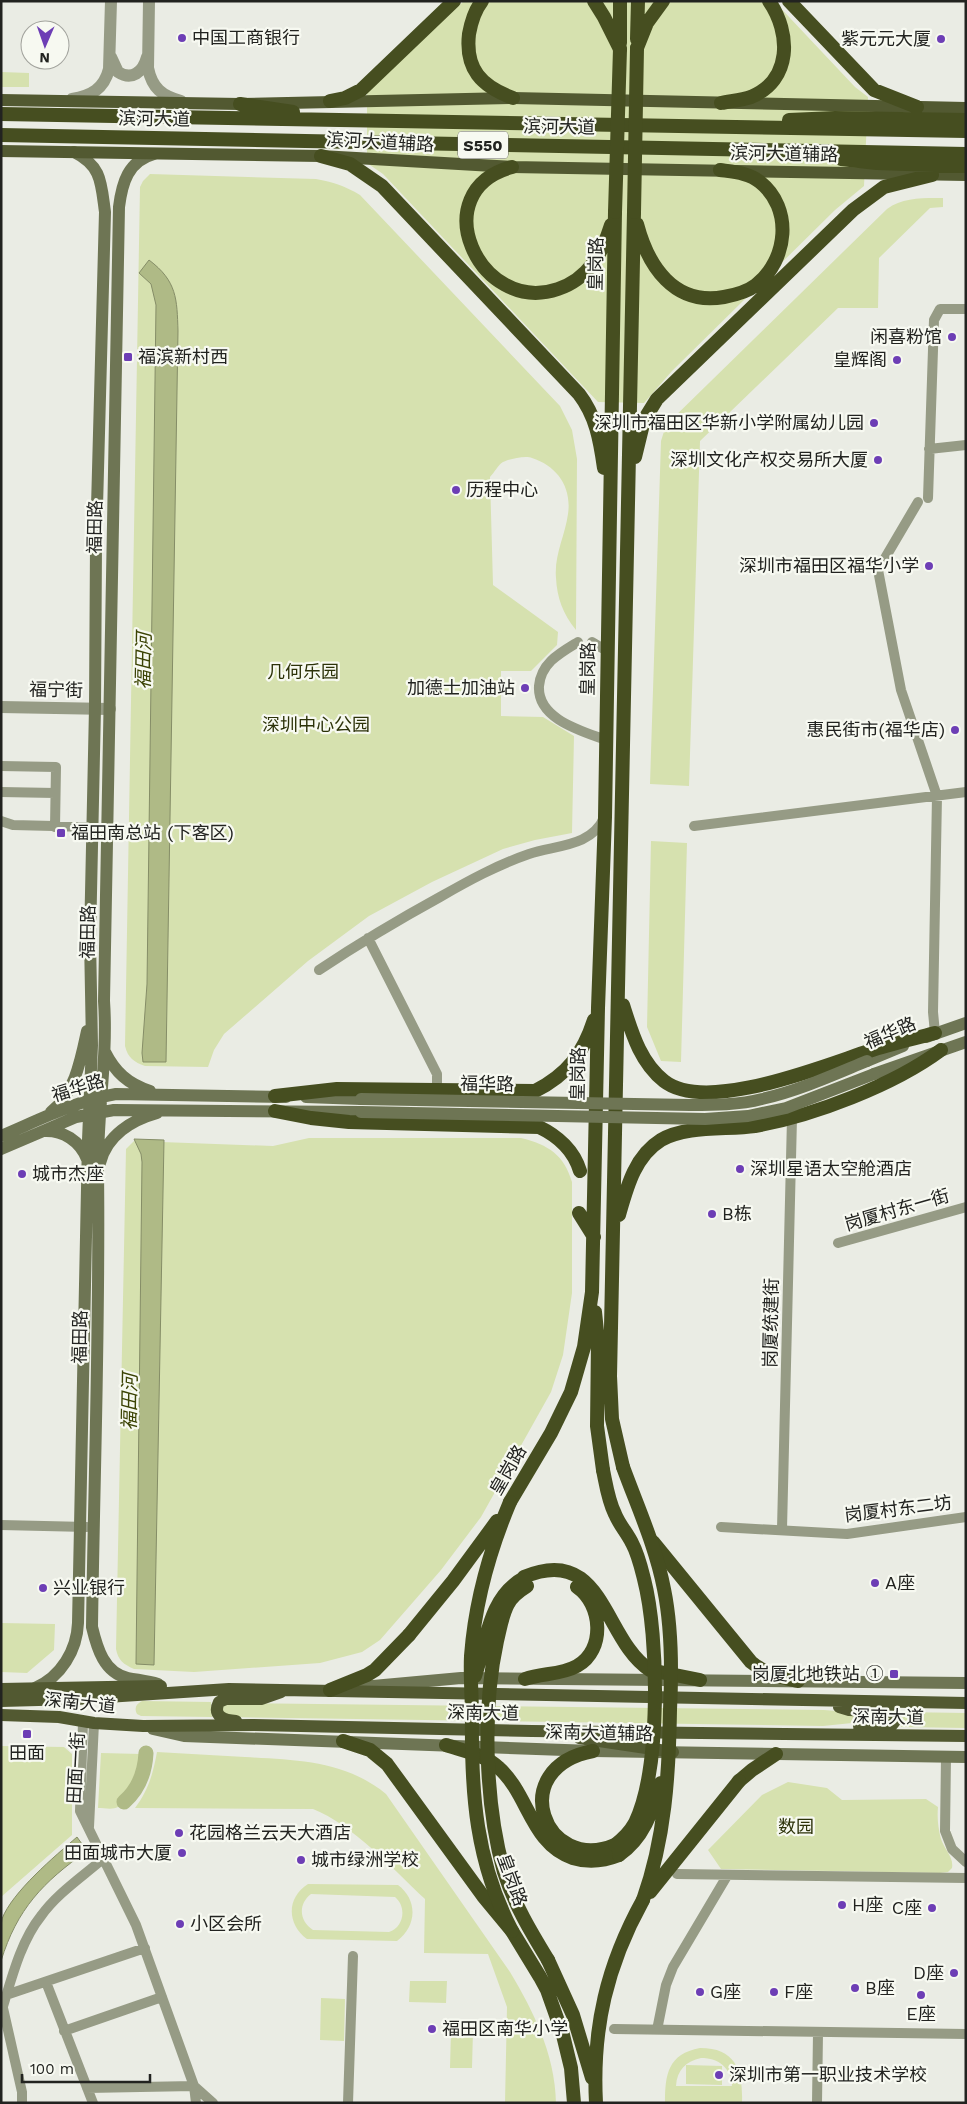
<svg xmlns="http://www.w3.org/2000/svg" width="967" height="2104" font-family="'Work Sans','Noto Sans SC',sans-serif">
<style>
.green{fill:#d6e1af;fill-rule:evenodd}
.water{fill:#afba86;stroke:#858d67}
.lines{fill:none;stroke-linecap:round;stroke-linejoin:round}
.river{stroke:#afba86;stroke-width:15}
.minor{stroke:#969b85;stroke-width:10}
.tertiary{stroke:#969b85;stroke-width:12}
.secondary{stroke:#6e7554;stroke-width:12}
.primary{stroke:#525931;stroke-width:12}
.trunk{stroke:#464e20;stroke-width:14}
.secondary-bridge{stroke:#6e7554;stroke-width:12}
.trunk-bridge{stroke:#464e20;stroke-width:14}
.poi-dot{fill:#6d3eb5;stroke:#f7f9f1;stroke-width:2}
.labels{text-anchor:middle;stroke-width:4.5;stroke-linejoin:round;paint-order:stroke}
.shield{fill:#f7f9f1;stroke:#62635f;stroke-width:1}
.shield-label{font-size:16px;font-weight:bold;fill:#222320}
.poi-label{font-size:18px;fill:#222320;stroke:#f7f9f1;text-anchor:start}
.street-label{font-size:18px;fill:#222320;stroke:#f7f9f1}
.park-label{font-size:18px;fill:#2c3209;stroke:#f7f9f1}
.water-label{font-size:19px;font-style:italic;fill:#3b4304;stroke:#f7f9f1}
</style>
<rect width="100%" height="100%" fill="#eaece4"/>
<path class="green" d="M464,1h310l81,86 13,10 -4,89 -29,24 -163,161 -28,32 -46,-1 -215,-228 -16,-11v-72z
M1,72l28,1v14h-28z
M150,174l166,5c17,3 29,7 44,16l200,211 12,24 5,29 -1,171c-13,-16 -19,-32 -20,-52 -2,-23 9,-42 12,-64 4,-27 -11,-48 -36,-56 -6,-3 -23,1 -29,4 -5,3 -9,11 -13,15l3,108 65,47 -1,13 -26,26h-30v45l42,1 31,19 -2,97 -37,7 -32,9 -71,33 -63,34 -61,45 -84,73 -10,16 -6,17 -63,-1c-11,-4 -17,-8 -20,-20l15,-859 3,-6z
M943,198v9l-13,1 -51,50 -1,50h-40l-138,133 -11,345 -39,-2 11,-343 5,-16 221,-216c16,-12 37,-11 56,-11z
M651,841l36,2 -6,219 -20,-1 -14,-34z
M309,1138h212c28,7 43,17 51,44v111l-9,62 -12,37 -70,125 -40,53 -61,70 -18,12 -42,11 -126,9 -60,-3c-11,-5 -16,-9 -18,-20l10,-500 8,-8 139,5z
M1,1623l54,1 -1,26 -27,23 -26,-1z
M142,1701l69,1 1,15 -71,-1 -4,-2c-3,-6 -1,-10 5,-13z
M229,1703l595,7 63,5 4,4 -68,7 -595,-9 -6,-5 1,-7z
M901,1712l65,1v15l-65,-1 2,-7z
M1,1746l63,1 8,7v81l-71,62z
M157,1752c29,2 58,3 88,5 50,3 100,3 141,37l124,178c24,40 45,83 46,131h-51l2,-96 -19,-53 -64,-1 1,-54c-31,-29 -73,-75 -112,-90l-178,-1c13,-17 18,-34 22,-56z
M101,1753l40,1c-3,15 -9,45 -23,53 -5,3 -14,1 -20,1z
M788,1782l39,6 15,12 84,-1 12,8c-1,10 0,21 3,32 3,10 13,18 11,29l-4,4 -8,1 -219,-4 -13,-19 54,-55z
M308,1884l90,1c20,15 19,41 -1,56l-90,-2c-20,-15 -21,-41 1,-55zM311,1894l84,3c12,10 9,30 -6,35l-76,-2c-14,-9 -15,-26 -2,-36z
M410,1981h37l-1,22 -37,-1z
M321,1998l24,1 -1,42 -24,-1z
M451,2031h22l-1,37h-22z
M700,2048c37,0 43,24 42,55h-77c0,-29 3,-49 35,-55zM701,2058c18,0 30,10 31,28h-56c1,-16 10,-25 25,-28z
M686,2065l36,1v19l-36,-1z"/>
<path class="water" d="M149,260c28,21 28,39 29,71l-12,731h-23l-1,-9 5,-69 9,-679 -5,-21 -12,-11z
M134,1139l30,1 -10,525 -18,-1 6,-502 -1,-8z
M77,1837l10,14c-44,31 -70,58 -86,110 0,-12 -1,-31 1,-42 10,-27 53,-63 75,-82z"/>
<g class="lines">
<path class="river" d="M124,1802c15,-13 21,-30 22,-49"/>
<path class="minor" d="M929,449l37,-4
M928,498l6,-178 6,-11h26
M918,502l-40,68 23,120 36,106 -4,216 2,21
M578,642c-18,11 -37,21 -39,44 -2,33 43,45 67,54
M592,642l15,9
M1,766l55,1 -1,60
M1,792l54,1
M1,821l12,4 80,2
M694,826l272,-34
M368,938l69,136v16
M319,970c39,-26 79,-50 121,-73 28,-16 57,-32 89,-43 26,-9 62,-7 75,-36
M838,1243l128,-36
M1,1525l86,2
M721,1527l126,7 119,-17
M782,1529l10,-411
M83,1722l-3,89 56,114 58,161 2,17
M946,1757l-1,74 7,18 14,13
M89,1827l5,-104
M677,1874l289,4
M46,1982l47,121
M6,1995l139,-47
M3,2008l19,84v11
M1,2013c10,-32 19,-71 40,-97 15,-21 38,-37 57,-53l2,-12
M614,2029l352,5
M657,2030l9,-45 7,-18 54,-91
M64,2031l98,-34
M87,2088l107,-2 19,17
M348,2103l5,-147
M817,2103l1,-70"/>
<path class="tertiary" d="M149,1l-1,67c4,20 14,28 33,33
M111,57l7,15c14,9 25,0 29,-15
M72,99c19,-3 32,-10 37,-30l2,-68
M1,707l109,2"/>
<path class="secondary" d="M154,154c-26,7 -32,29 -35,53l-15,794c4,57 -7,113 -6,170 2,152 -4,304 -6,456 5,21 12,46 36,51 10,2 20,3 30,6
M926,1037l40,-14
M105,1052c10,20 23,32 45,39
M867,1061l36,-15
M874,1074l92,-32
M306,1097l55,2
M51,1112c24,-19 30,-53 36,-81
M44,1131c19,-1 36,10 43,28
M1,1136c38,-16 74,-35 115,-42l170,3
M1,1149l75,-32 38,-7 247,2
M100,1163c7,-28 32,-43 57,-50
M362,1687l99,-9 505,5
M35,1688c26,-11 42,-38 43,-65l10,-483 4,-95 -2,-106 5,-231 1,-164 9,-332c-4,-29 -3,-46 -31,-60
M153,1729l31,7 409,15 373,6"/>
<path class="primary" d="M1,100l239,4 273,-6 453,10
M1,151l320,5 191,11 454,8
M1,1689l160,-3
M1,1701l75,-2 153,-10 737,14
M839,1707l10,3 43,2 4,4v4l-4,5 -33,1
M1,1715l58,2 35,6 49,3 111,-1 278,6 434,5
M236,1721c-12,-1 -24,-5 -17,-19l7,-3h35l20,-7
M579,1738l94,14"/>
<path class="trunk" d="M482,1c-7,9 -11,22 -13,33 -4,35 12,52 44,64
M594,1l10,16 16,32
M789,1l85,89 43,17
M637,39l1,-38
M620,43v-42
M637,48l10,-25 16,-22
M330,101l15,-3 16,-8 93,-89
M721,103c10,-2 21,-3 30,-6 41,-17 40,-64 18,-96
M240,104l53,8
M1,114l965,17
M789,120l46,-2 131,2
M1,135l965,19
M321,156l29,8 32,22 197,208c17,22 21,46 25,74
M841,159l36,4 89,3
M512,167c-89,24 -33,149 46,122 30,-10 44,-35 53,-64
M637,224c11,42 37,82 87,73 11,-2 23,-5 32,-12 32,-25 37,-77 4,-103 -11,-9 -26,-10 -40,-12
M635,457l9,-37 13,-21 196,-189 31,-23 48,-12
M623,1005c9,28 17,57 41,76 42,33 159,-15 205,-30 22,-7 44,-12 66,-18
M275,1096l62,-7 198,2c32,-16 48,-37 59,-71
M275,1111l36,7 38,4 190,5c19,9 35,24 41,44
M579,1213l15,24
M619,1215c8,-28 16,-59 42,-75 25,-15 66,-10 94,-14 58,-10 139,-41 186,-76
M595,1312l3,29 -1,85 6,44
M623,1467l-11,-48 -2,-43 24,-1164
M510,1502l41,-69 20,-41 13,-45 8,-55 6,-284 7,-191 10,-605
M653,1542l98,120c14,12 30,15 47,19
M524,1577c80,-34 79,63 126,93l50,10
M525,1679c17,-6 36,-4 52,-13 29,-16 25,-62 0,-79
M330,1690l37,-15 8,-5 34,-35
M343,1741l27,9 17,14 96,132 29,35 28,46 7,13 16,45 8,33 3,35
M446,1745c18,6 40,10 53,23 30,27 32,76 74,90 16,5 31,3 46,-3
M593,1751c-89,17 -48,124 22,94
M739,1781l13,-11 24,-16
M548,1960l25,55 19,63
M596,2103c-4,-75 11,-138 47,-203"/>
<path class="secondary-bridge" d="M361,1099l329,6c24,0 49,0 72,-6 36,-8 71,-24 105,-38
M361,1112l344,7 43,-3 38,-8 88,-34"/>
<path class="trunk-bridge" d="M615,212l5,-163
M634,212l3,-164
M623,1467c15,41 33,80 41,122 8,39 8,81 6,121 -1,64 -5,129 -27,190
M603,1470c3,14 5,30 12,44 4,10 12,19 17,29 6,11 9,24 12,36 15,58 17,190 -9,244 -5,9 -12,16 -20,22
M510,1502c-21,50 -35,100 -39,154 -1,20 1,41 1,61 -1,77 4,145 40,214
M527,1586c-8,5 -15,10 -19,18 -6,11 -8,25 -11,37 -15,69 -12,163 7,231 10,32 27,60 44,88
M409,1635l44,-54 44,-60
M475,1676c12,-36 14,-79 49,-98
M619,1855c25,-17 33,-44 42,-72
M650,1892l89,-111"/>
</g>
<g class="poi-dot">
<circle cx="182" cy="38" r="5"/>
<circle cx="941" cy="39" r="5"/>
<circle cx="952" cy="337" r="5"/>
<rect x="123" y="352" width="10" height="10" rx="2.5"/>
<circle cx="897" cy="360" r="5"/>
<circle cx="874" cy="423" r="5"/>
<circle cx="878" cy="460" r="5"/>
<circle cx="456" cy="490" r="5"/>
<circle cx="929" cy="566" r="5"/>
<circle cx="525" cy="688" r="5"/>
<circle cx="955" cy="730" r="5"/>
<rect x="56" y="828" width="10" height="10" rx="2.5"/>
<circle cx="740" cy="1169" r="5"/>
<circle cx="22" cy="1174" r="5"/>
<circle cx="712" cy="1214" r="5"/>
<circle cx="875" cy="1583" r="5"/>
<circle cx="43" cy="1588" r="5"/>
<rect x="889" y="1669" width="10" height="10" rx="2.5"/>
<rect x="22" y="1729" width="10" height="10" rx="2.5"/>
<circle cx="179" cy="1833" r="5"/>
<circle cx="182" cy="1853" r="5"/>
<circle cx="301" cy="1860" r="5"/>
<circle cx="842" cy="1905" r="5"/>
<circle cx="932" cy="1908" r="5"/>
<circle cx="180" cy="1924" r="5"/>
<circle cx="954" cy="1973" r="5"/>
<circle cx="855" cy="1988" r="5"/>
<circle cx="700" cy="1992" r="5"/>
<circle cx="774" cy="1992" r="5"/>
<circle cx="921" cy="1995" r="5"/>
<circle cx="432" cy="2029" r="5"/>
<circle cx="719" cy="2075" r="5"/>
</g>
<g class="labels">
<rect class="shield" x="458" y="131.5" width="50" height="27" rx="4"/>
<g class="shield-label">
<text x="483" y="151">S550</text>
</g>
<g class="poi-label">
<text x="192" y="44">中国工商银行</text>
<text x="931" y="45" text-anchor="end">紫元元大厦</text>
<text x="942" y="343" text-anchor="end">闲喜粉馆</text>
<text x="138" y="363">福滨新村西</text>
<text x="887" y="366" text-anchor="end">皇辉阁</text>
<text x="864" y="429" text-anchor="end">深圳市福田区华新小学附属幼儿园</text>
<text x="868" y="466" text-anchor="end">深圳文化产权交易所大厦</text>
<text x="466" y="496">历程中心</text>
<text x="919" y="572" text-anchor="end">深圳市福田区福华小学</text>
<text x="515" y="694" text-anchor="end">加德士加油站</text>
<text x="945" y="736" text-anchor="end">惠民街市(福华店)</text>
<text x="71" y="839">福田南总站 (下客区)</text>
<text x="750" y="1175">深圳星语太空舱酒店</text>
<text x="32" y="1180">城市杰座</text>
<text x="722" y="1220">B栋</text>
<text x="885" y="1589">A座</text>
<text x="53" y="1594">兴业银行</text>
<text x="884" y="1680" text-anchor="end">岗厦北地铁站 ①</text>
<text x="27" y="1759" text-anchor="middle">田面</text>
<text x="189" y="1839">花园格兰云天大酒店</text>
<text x="172" y="1859" text-anchor="end">田面城市大厦</text>
<text x="311" y="1866">城市绿洲学校</text>
<text x="852" y="1911">H座</text>
<text x="922" y="1914" text-anchor="end">C座</text>
<text x="190" y="1930">小区会所</text>
<text x="944" y="1979" text-anchor="end">D座</text>
<text x="865" y="1994">B座</text>
<text x="710" y="1998">G座</text>
<text x="784" y="1998">F座</text>
<text x="921" y="2020" text-anchor="middle">E座</text>
<text x="442" y="2035">福田区南华小学</text>
<text x="729" y="2081">深圳市第一职业技术学校</text>
</g>
<g class="street-label">
<text transform="translate(154 119) rotate(1)" y="6">滨河大道</text>
<text transform="translate(559 127) rotate(1)" y="6">滨河大道</text>
<text transform="translate(380 142) rotate(3)" y="6">滨河大道辅路</text>
<text transform="translate(784 154) rotate(1)" y="6">滨河大道辅路</text>
<text transform="translate(596 264) rotate(-89)" y="6">皇岗路</text>
<text transform="translate(95 527) rotate(-89)" y="6">福田路</text>
<text transform="translate(588 669) rotate(-89)" y="6">皇岗路</text>
<text transform="translate(56 690) rotate(1)" y="6">福宁街</text>
<text transform="translate(88 932) rotate(-89)" y="6">福田路</text>
<text transform="translate(890 1033) rotate(-23)" y="6">福华路</text>
<text transform="translate(578 1074) rotate(-89)" y="6">皇岗路</text>
<text transform="translate(487 1084) rotate(1)" y="6">福华路</text>
<text transform="translate(78 1088) rotate(-17)" y="6">福华路</text>
<text transform="translate(897 1210) rotate(-16)" y="6">岗厦村东一街</text>
<text transform="translate(771 1323) rotate(-89)" y="6">岗厦统建街</text>
<text transform="translate(80 1337) rotate(-89)" y="6">福田路</text>
<text transform="translate(508 1470) rotate(-60)" y="6">皇岗路</text>
<text transform="translate(898 1509) rotate(-7)" y="6">岗厦村东二坊</text>
<text transform="translate(80 1703) rotate(6)" y="6">深南大道</text>
<text transform="translate(483 1713) rotate(1)" y="6">深南大道</text>
<text transform="translate(888 1717) rotate(1)" y="6">深南大道</text>
<text transform="translate(599 1733) rotate(1)" y="6">深南大道辅路</text>
<text transform="translate(76 1768) rotate(-87)" y="6">田面一街</text>
<text transform="translate(512 1880) rotate(70)" y="6">皇岗路</text>
</g>
<g class="park-label">
<text x="303" y="678">几何乐园</text>
<text x="316" y="731">深圳中心公园</text>
<text x="796" y="1833">数园</text>
</g>
<g class="water-label">
<text transform="translate(143 661) rotate(-89)" y="7">福田河</text>
<text transform="translate(129 1402) rotate(-89)" y="7">福田河</text>
</g>
</g>
<rect width="967" height="2104" fill="none" stroke="#222320" stroke-width="5"/>
<g transform="translate(45 45) rotate(182)"><circle r="24" fill="#f7f9f1" stroke="#a2a39d"/>
<path d="M0-4L9 19L0 12L-9 19Z" fill="#6d3eb5"/>
<text y="-8" font-size="14" font-weight="bold" text-anchor="middle" fill="#222320">N</text>
</g>
<path d="M22 2074v8h128v-8" fill="none" stroke="#222320" stroke-width="2.5"/>
<text x="30" y="2074" font-size="15" fill="#222320" stroke="#f7f9f1" stroke-width="4" paint-order="stroke">100 m</text>
</svg>
